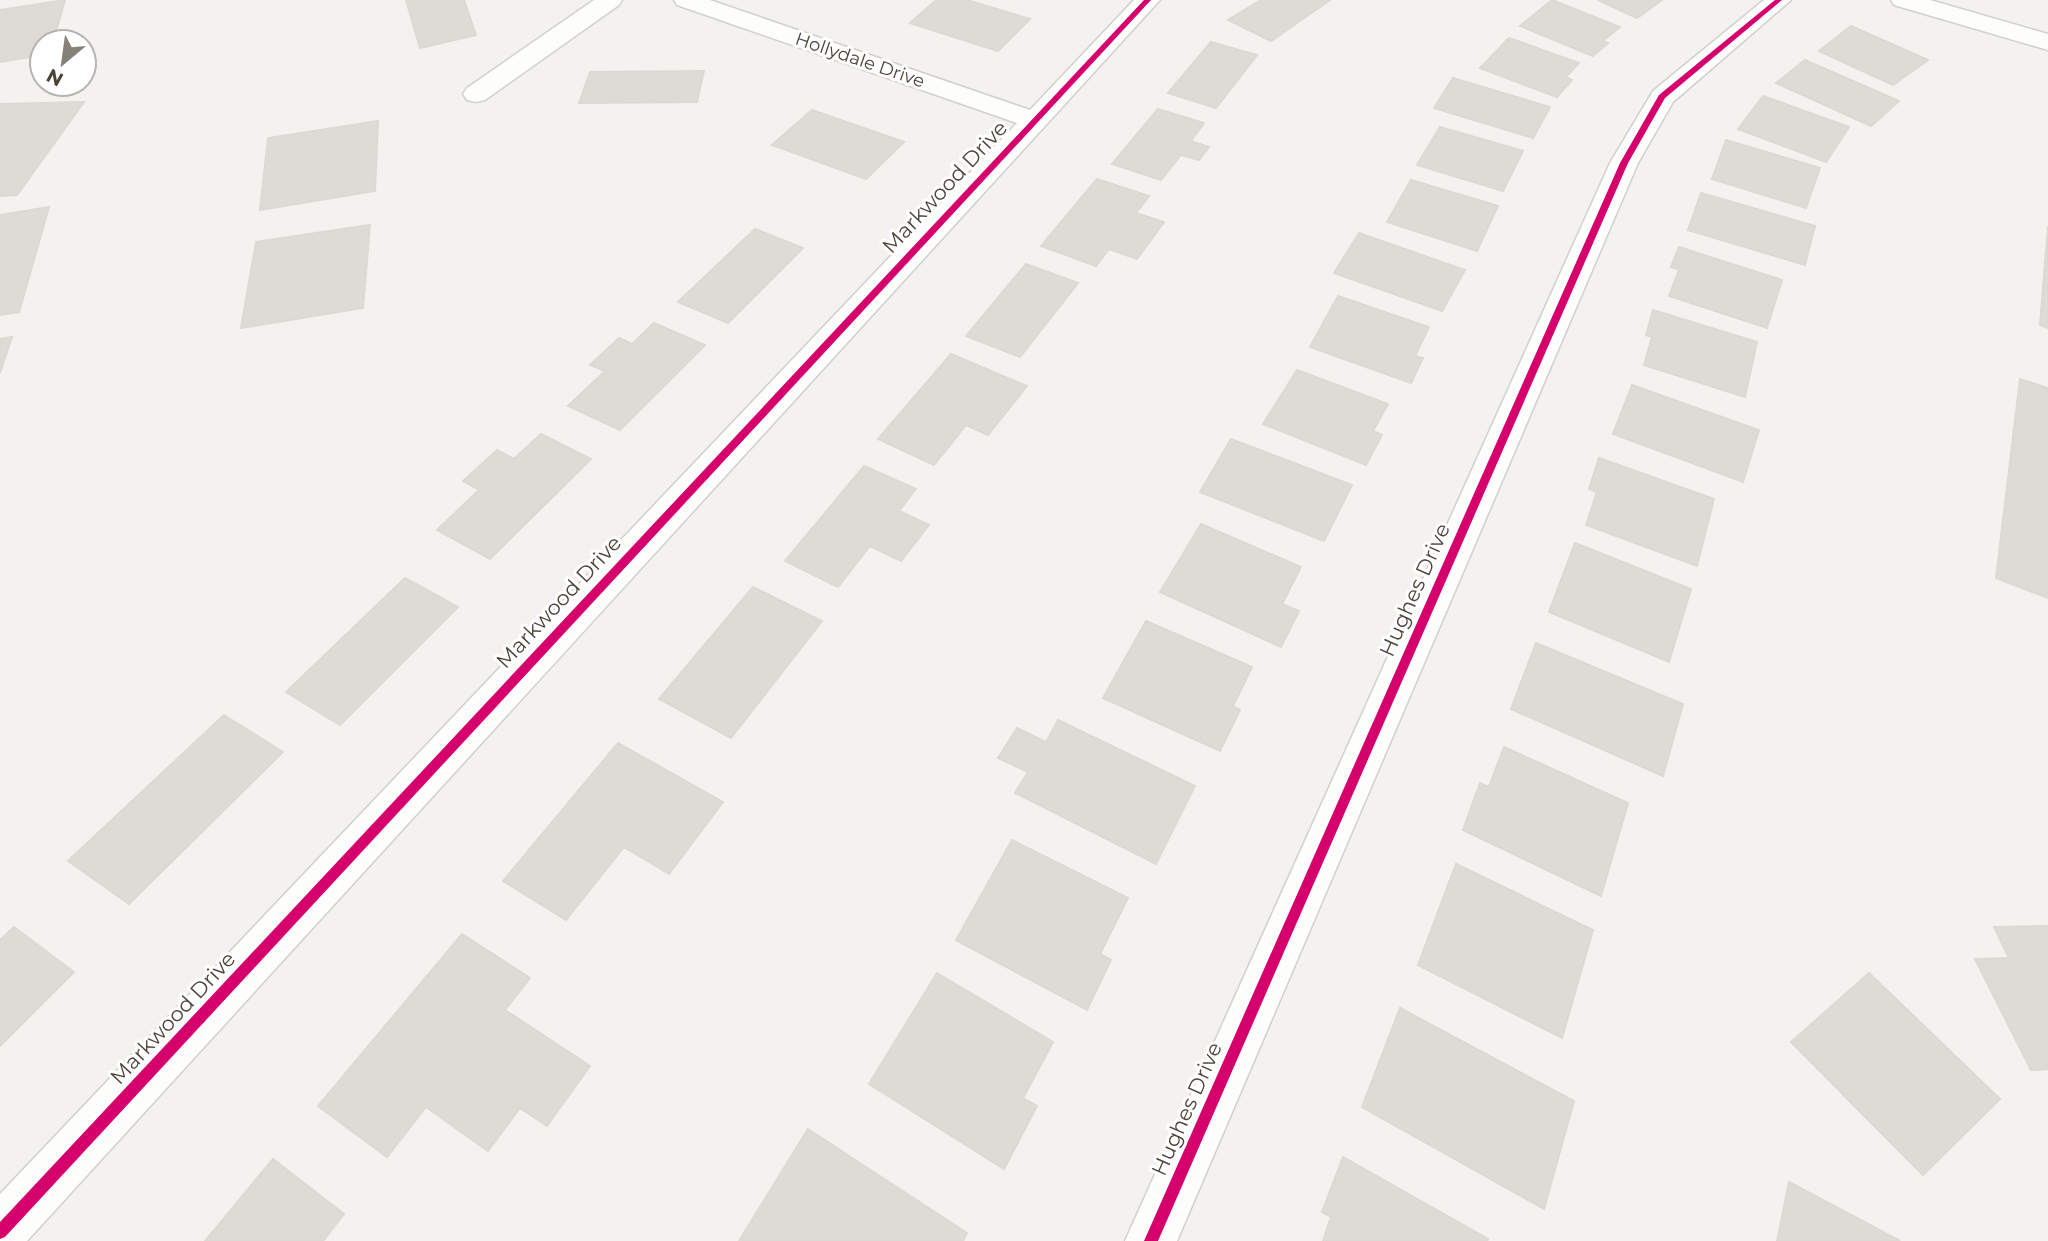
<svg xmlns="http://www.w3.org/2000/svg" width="2048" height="1241" font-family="Montserrat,sans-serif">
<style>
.building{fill:#dedbd6;stroke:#dcd9d4;stroke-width:2}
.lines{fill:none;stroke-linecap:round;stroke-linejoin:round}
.minor-casing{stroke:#d2d0cb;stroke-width:3}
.minor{fill:#fdfdfc;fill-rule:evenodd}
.cycleway-casing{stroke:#fff;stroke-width:5}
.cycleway{fill:#d6006c;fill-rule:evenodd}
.labels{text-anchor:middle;stroke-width:6;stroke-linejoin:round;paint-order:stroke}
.far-street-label{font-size:18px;fill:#4b4439;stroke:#fff}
.street-label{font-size:21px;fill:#4b4439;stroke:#fff}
</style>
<rect width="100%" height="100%" fill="#f4f2ee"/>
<path class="building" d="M65,0l-12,42h-11v13l-42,7v-52z
M406,0h58l12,35 -56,13z
M936,0h31l63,19 -32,32 -88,-28z
M1261,0h69l-59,41 -43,-21z
M1552,0l68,27 -17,14 5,2 -15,13 -73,-30z
M1598,0h64l-25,18z
M1851,26l77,34 -35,25 -74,-34z
M1509,38l70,25 -13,14 6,3 -15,17 -77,-29z
M1211,42l46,13 -41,53 -48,-15z
M1805,60l94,41 -28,25 -95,-43z
M704,71l-7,31 -118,1 11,-31z
M1453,78l97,29 -17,31 -99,-30z
M1763,96l86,31 -23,35 -88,-33z
M84,102l-67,93 -17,1v-92z
M1158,109l46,14 -13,18 18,6 -10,13 -18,-5 -20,25 -49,-16z
M812,110l92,32 -38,37 -94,-34z
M378,121l-3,70 -115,19 8,-72z
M1440,127l83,24 -20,40 -86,-26z
M1726,140l94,28 -14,40 -94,-29z
M1097,179l52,17 -13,17 28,9 -27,37 -28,-10 -13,17 -55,-20z
M1411,180l87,26 -21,45 -90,-29z
M1701,193l114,33 -10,39 -117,-35z
M49,207l-30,105 -19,3v-100z
M370,225l-7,83 -122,20 15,-86z
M2048,226v102l-8,-3z
M755,229l48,19 -75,75 -50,-21z
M1359,233l106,37 -23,41 -108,-38z
M1679,247l103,33 -15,48 -98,-32 10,-26 -8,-3z
M1026,264l52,19 -58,74 -54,-21z
M1338,296l91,31 -14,29 8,2 -12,25 -101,-36z
M1653,310l104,32 -12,55 -101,-32 8,-28 -6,-2z
M654,323l51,22 -85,85 -52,-24 37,-35 -15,-6 29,-27 13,6z
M12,337l-12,36v-34z
M951,354l76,32 -39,49 -22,-10 -32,40 -56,-26z
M1297,370l91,34 -15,27 9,4 -16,30 -103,-41z
M2020,379l28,9v210l-52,-20z
M1632,385l127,45 -16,52 -130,-48z
M541,434l50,25 -101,100 -53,-29 42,-40 -16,-9 34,-31 17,9z
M1231,439l121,46 -28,56 -124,-49z
M1599,458l115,41 -17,67 -111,-41 11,-33 -8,-3z
M864,466l52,23 -17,22 30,14 -28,36 -31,-15 -32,41 -53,-26z
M1201,524l100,43 -19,37 17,7 -18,36 -121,-55z
M1575,543l116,46 -22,73 -120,-50z
M405,578l53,29 -118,118 -54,-33z
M753,587l69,34 -91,117 -72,-39z
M1146,621l106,46 -19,39 7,4 -20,41 -117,-53z
M1536,643l147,61 -20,72 -152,-67z
M224,715l59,37 -154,152 -61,-43z
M1058,720l137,66 -39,78 -141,-71 13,-21 -30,-14 19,-30 29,14z
M618,743l105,59 -54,72 -45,-27 -58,73 -63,-39z
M1504,747l124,56 -27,93 -138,-66 17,-47 9,4z
M1012,840l116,58 -28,56 11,6 -24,50 -131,-70z
M1456,864l137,66 -31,108 -144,-73z
M2048,926v143l-17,1 -56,-111 34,-1 -15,-31z
M14,927l60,45 -74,74v-106z
M462,934l68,44 -25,32 85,56 -43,60 -27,-18 -32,43 -62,-44 -39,50 -69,-51z
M937,973l116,69 -30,56 14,8 -33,63 -135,-85z
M1869,973l131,126 -77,76 -132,-133z
M1400,1008l174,93 -30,108 -182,-102z
M808,1129l159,104 -4,8h-224z
M1343,1157l145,82 -1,2h-164l8,-24 -9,-5z
M273,1159l71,55 -21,27h-118z
M1789,1182l111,59h-123z"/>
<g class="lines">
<defs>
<path id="minor" d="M594,0h28l-3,5 -134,95 -9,2 -9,-2 -4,-6 4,-6z
M674,0h36l320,110 104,-110h26l-1133,1241h-27v-47l1017,-1071 -340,-118z
M1764,0h27l-118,102 -35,61 -461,1078h-52l485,-1078 43,-72z
M1891,0h39l118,34v16l-154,-45z"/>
</defs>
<use href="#minor" class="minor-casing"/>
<use href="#minor" class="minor"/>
<defs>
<path id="cycleway" d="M1144,0h7l-1146,1237 -5,2v-17z
M1775,0h7l-117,98 -37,65 -470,1078h-14l476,-1078 39,-68z"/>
</defs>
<use href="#cycleway" class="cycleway-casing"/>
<use href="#cycleway" class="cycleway"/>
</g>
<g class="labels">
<g class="far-street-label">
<text transform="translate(860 60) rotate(19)" y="6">Hollydale Drive</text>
</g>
<g class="street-label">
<text transform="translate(945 187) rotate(-47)" y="7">Markwood Drive</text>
<text transform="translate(1415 590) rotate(-66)" y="7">Hughes Drive</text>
<text transform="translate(559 602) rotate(-47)" y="7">Markwood Drive</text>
<text transform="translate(173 1018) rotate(-47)" y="7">Markwood Drive</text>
<text transform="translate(1187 1109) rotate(-66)" y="7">Hughes Drive</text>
</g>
</g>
<g transform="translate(63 63) rotate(209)"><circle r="33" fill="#ffffff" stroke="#b7b4b0" stroke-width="2"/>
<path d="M0-5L12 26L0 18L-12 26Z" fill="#868178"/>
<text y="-10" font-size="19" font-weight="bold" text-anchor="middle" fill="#4b4439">N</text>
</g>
</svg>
